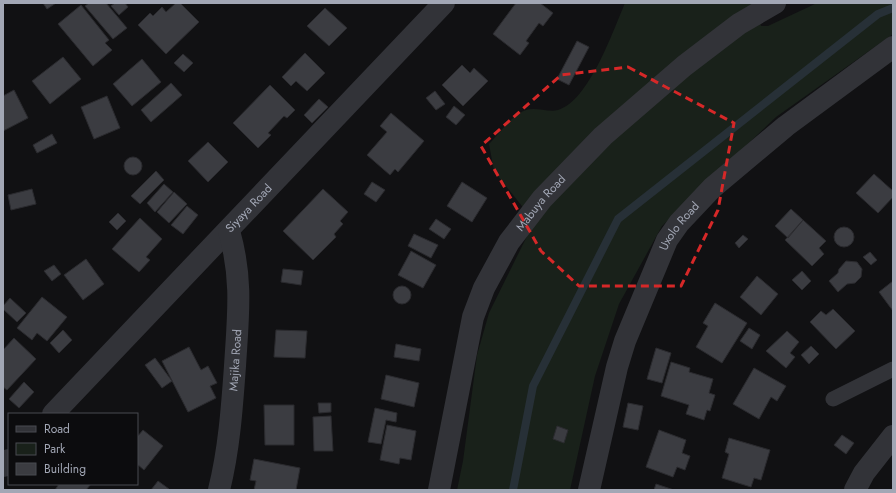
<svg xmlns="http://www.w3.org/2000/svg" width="896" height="493" font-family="Jost,sans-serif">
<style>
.green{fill:#19211a}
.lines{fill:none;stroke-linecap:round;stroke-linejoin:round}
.stream{stroke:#273037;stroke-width:8}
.building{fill:#3b3c41;stroke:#2b2b2f}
.lane{stroke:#323338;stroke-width:15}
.street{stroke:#323338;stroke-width:22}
.marked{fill:none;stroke:#d62828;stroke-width:3;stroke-dasharray:8 5;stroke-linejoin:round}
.labels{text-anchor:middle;stroke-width:4;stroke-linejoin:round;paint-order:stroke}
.street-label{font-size:12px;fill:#a2a7b5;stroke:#0c0c0e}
</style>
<rect width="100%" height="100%" fill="#111113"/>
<path class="green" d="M625,3h130l6,23h7l49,-23h76v31l-117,83 -114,109 -43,78 -24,72 -25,114h-113l6,-29 14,-106 12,-42 43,-87 -7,-16 -31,-39 -5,-27c12,-12 26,-35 44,-35 8,0 18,3 25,1 31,-9 55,-79 67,-107z"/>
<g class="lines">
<path class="stream" d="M513,490l20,-104 85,-167 260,-205 15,-6"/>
</g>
<path class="building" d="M43,3h13l-9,6z
M89,3h17l21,25 -14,11 -28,-33z
M115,3h10l3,4 -9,8 -8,-9z
M176,3h4l19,19 -33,32 -28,-29 12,-12 3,3 9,-9 4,5z
M516,3h24l13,10 -10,13 -4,-3 -13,18 3,2 -9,12 -27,-21z
M81,5l28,35 -4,3 7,7 -19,16 -35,-42z
M325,8l22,20 -18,18 -22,-20z
M577,41l12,6 -20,38 -12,-6z
M305,53l20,20 -18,18 -11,-10 -5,5 -9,-9z
M183,54l10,9 -9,9 -10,-9z
M63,57l18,22 -31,25 -18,-23z
M142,59l19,23 -29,24 -19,-22z
M462,65l8,8 4,-5 14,13 -25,25 -21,-21z
M171,83l11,12 -31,27 -10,-12z
M270,85l25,25 -8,8 -3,-2 -16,17 3,2 -13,13 -25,-25z
M14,90l14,28 -25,13v-35z
M435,91l10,13 -9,6 -10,-12z
M107,96l13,32 -26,11 -13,-32z
M319,99l9,8 -16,16 -8,-8z
M454,106l11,9 -9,10 -10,-8z
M391,113l33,28 -26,31 -3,-3 -5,6 -23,-20 20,-23 -7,-6z
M52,134l5,9 -20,10 -4,-8z
M208,142l20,20 -20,20 -20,-21z
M124 166a9 9 0 1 1 18 0a9 9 0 1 1-18 0Z
M156,171l8,9 -24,24 -9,-8z
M874,174l19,17v6l-15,16 -22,-20z
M372,182l13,8 -9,12 -12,-8z
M462,182l25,16 -15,24 -25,-16z
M164,184l9,8 -18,20 -8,-9z
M32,189l4,15 -25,6 -3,-15z
M323,189l25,23 -8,9 3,3 -9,10 2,3 -23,23 -30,-29z
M174,192l13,12 -18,19 -12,-11z
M187,206l11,9 -15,19 -12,-9z
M791,209l12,11 -15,18 -13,-12z
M118,213l8,8 -9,9 -8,-8z
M140,218l22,21 -16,18 4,3 -11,12 -27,-23z
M436,219l15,10 -7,10 -15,-10z
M803,220l23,21 -7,7 5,6 -12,12 -27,-26z
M834 237a10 10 0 1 1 20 0a10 10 0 1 1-20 0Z
M414,234l24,11 -7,13 -23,-12z
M743,235l5,4 -9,9 -4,-5z
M411,251l25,14 -13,23 -25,-13z
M870,252l7,8 -6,5 -8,-8z
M86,259l18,25 -21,16 -19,-25z
M846,261l11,1 5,7 -1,8 -6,6 -8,1 -9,8 -9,-11 9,-8 1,-4z
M54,265l7,9 -9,7 -8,-10z
M283,269l20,2 -2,14 -20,-3z
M802,271l9,10 -9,9 -10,-10z
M757,276l21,18 -17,21 -21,-18z
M893,281v30l-14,-19z
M393 295a9 9 0 1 1 18 0a9 9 0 1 1-18 0Z
M42,297l25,20 -20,24 -10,-8 -5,7 -15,-12z
M10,298l16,15 -9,9 -14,-13v-3z
M715,303l32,20 -25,40 -26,-16 12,-21 -5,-3z
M833,309l22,22 -19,18 -26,-27 11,-11 5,4z
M749,328l11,7 -8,14 -12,-8z
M63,330l9,10 -13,13 -9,-10z
M276,330l31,1 -2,27 -31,-1z
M787,331l12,11 -9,11 5,4 -9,11 -20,-17z
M14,338l22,21 -29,31 -4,-3v-37z
M396,344l25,5 -2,12 -25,-4z
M811,346l8,8 -10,10 -8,-9z
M189,347l12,23 7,-4 9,17 -7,3 6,12 -28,14 -26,-51z
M656,348l15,5 -9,30 -15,-4z
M155,358l17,23 -10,7 -17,-23z
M671,362l19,6 -1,4 24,7 -4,14 6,2 -5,16 -3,-1 -3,10 -18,-6 3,-9 -28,-9z
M754,368l32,18 -9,15 -6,-4 -12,22 -26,-15z
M386,375l33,8 -5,24 -33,-8z
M24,382l10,10 -15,16 -10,-9z
M318,403h13v9l-12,1z
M628,403l15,3 -5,24 -15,-3z
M264,405h30v40h-29z
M375,408l22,5 -1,9 -10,-2 -5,24 -13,-2z
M331,416l2,35h-19l-1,-34z
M387,425l29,6 -5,29 -11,-2 -1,6 -19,-4z
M557,426l11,4 -4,13 -11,-4z
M143,430l20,16 -19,24 -7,-6v-27z
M659,430l27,10 -4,13 8,3 -5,14 -8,-3 -4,10 -27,-10z
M842,435l12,8 -8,11 -12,-9z
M729,438l41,12 -9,30 -7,-2 -3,9 -29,-9 7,-24 -4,-2z
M254,459l46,9 -4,22h-42l2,-9 -6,-1z
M158,481l11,8v1h-18z
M59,484h32l-5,6h-31z
M656,484l18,6h-20z"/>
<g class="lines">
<path class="lane" d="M833,399l60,-30"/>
<g class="street">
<path id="s1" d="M53,414l391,-411"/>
<path d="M3,466l6,-6"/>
<path id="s2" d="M219,490c10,-40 13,-82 16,-124 3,-49 8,-87 -6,-135"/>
<path id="s3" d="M439,490l34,-173 11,-29 25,-46 33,-43 61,-63 81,-70 55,-42 36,-21"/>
<path id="s4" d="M589,490l28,-123 8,-26 42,-101 12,-17 33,-35 74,-62 107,-79"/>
<path d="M855,490l9,-17 29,-37"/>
</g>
</g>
<path class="marked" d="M628,67l106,56 -16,87 -37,76h-102l-38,-35 -60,-105 80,-71z"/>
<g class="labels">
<g class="street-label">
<text dy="4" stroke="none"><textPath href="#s3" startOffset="310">Mabuya Road</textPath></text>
<text dy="4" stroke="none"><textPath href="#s1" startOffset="284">Siyaya Road</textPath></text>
<text dy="4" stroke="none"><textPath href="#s4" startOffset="281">Uxolo Road</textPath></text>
<text dy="4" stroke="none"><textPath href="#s2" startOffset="131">Majika Road</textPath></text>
</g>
</g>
<rect width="896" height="493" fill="none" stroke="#a2a7b5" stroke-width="8"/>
<rect x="8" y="413" width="130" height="72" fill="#0c0c0e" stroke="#484a51"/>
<rect x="16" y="426" width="20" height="6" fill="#323338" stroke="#484a51"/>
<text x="44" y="433" font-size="12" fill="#a2a7b5">Road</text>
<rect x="16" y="443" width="20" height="12" fill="#19211a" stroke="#484a51"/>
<text x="44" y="453" font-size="12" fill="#a2a7b5">Park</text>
<rect x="16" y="463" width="20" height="12" fill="#3b3c41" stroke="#484a51"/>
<text x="44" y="473" font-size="12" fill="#a2a7b5">Building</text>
</svg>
